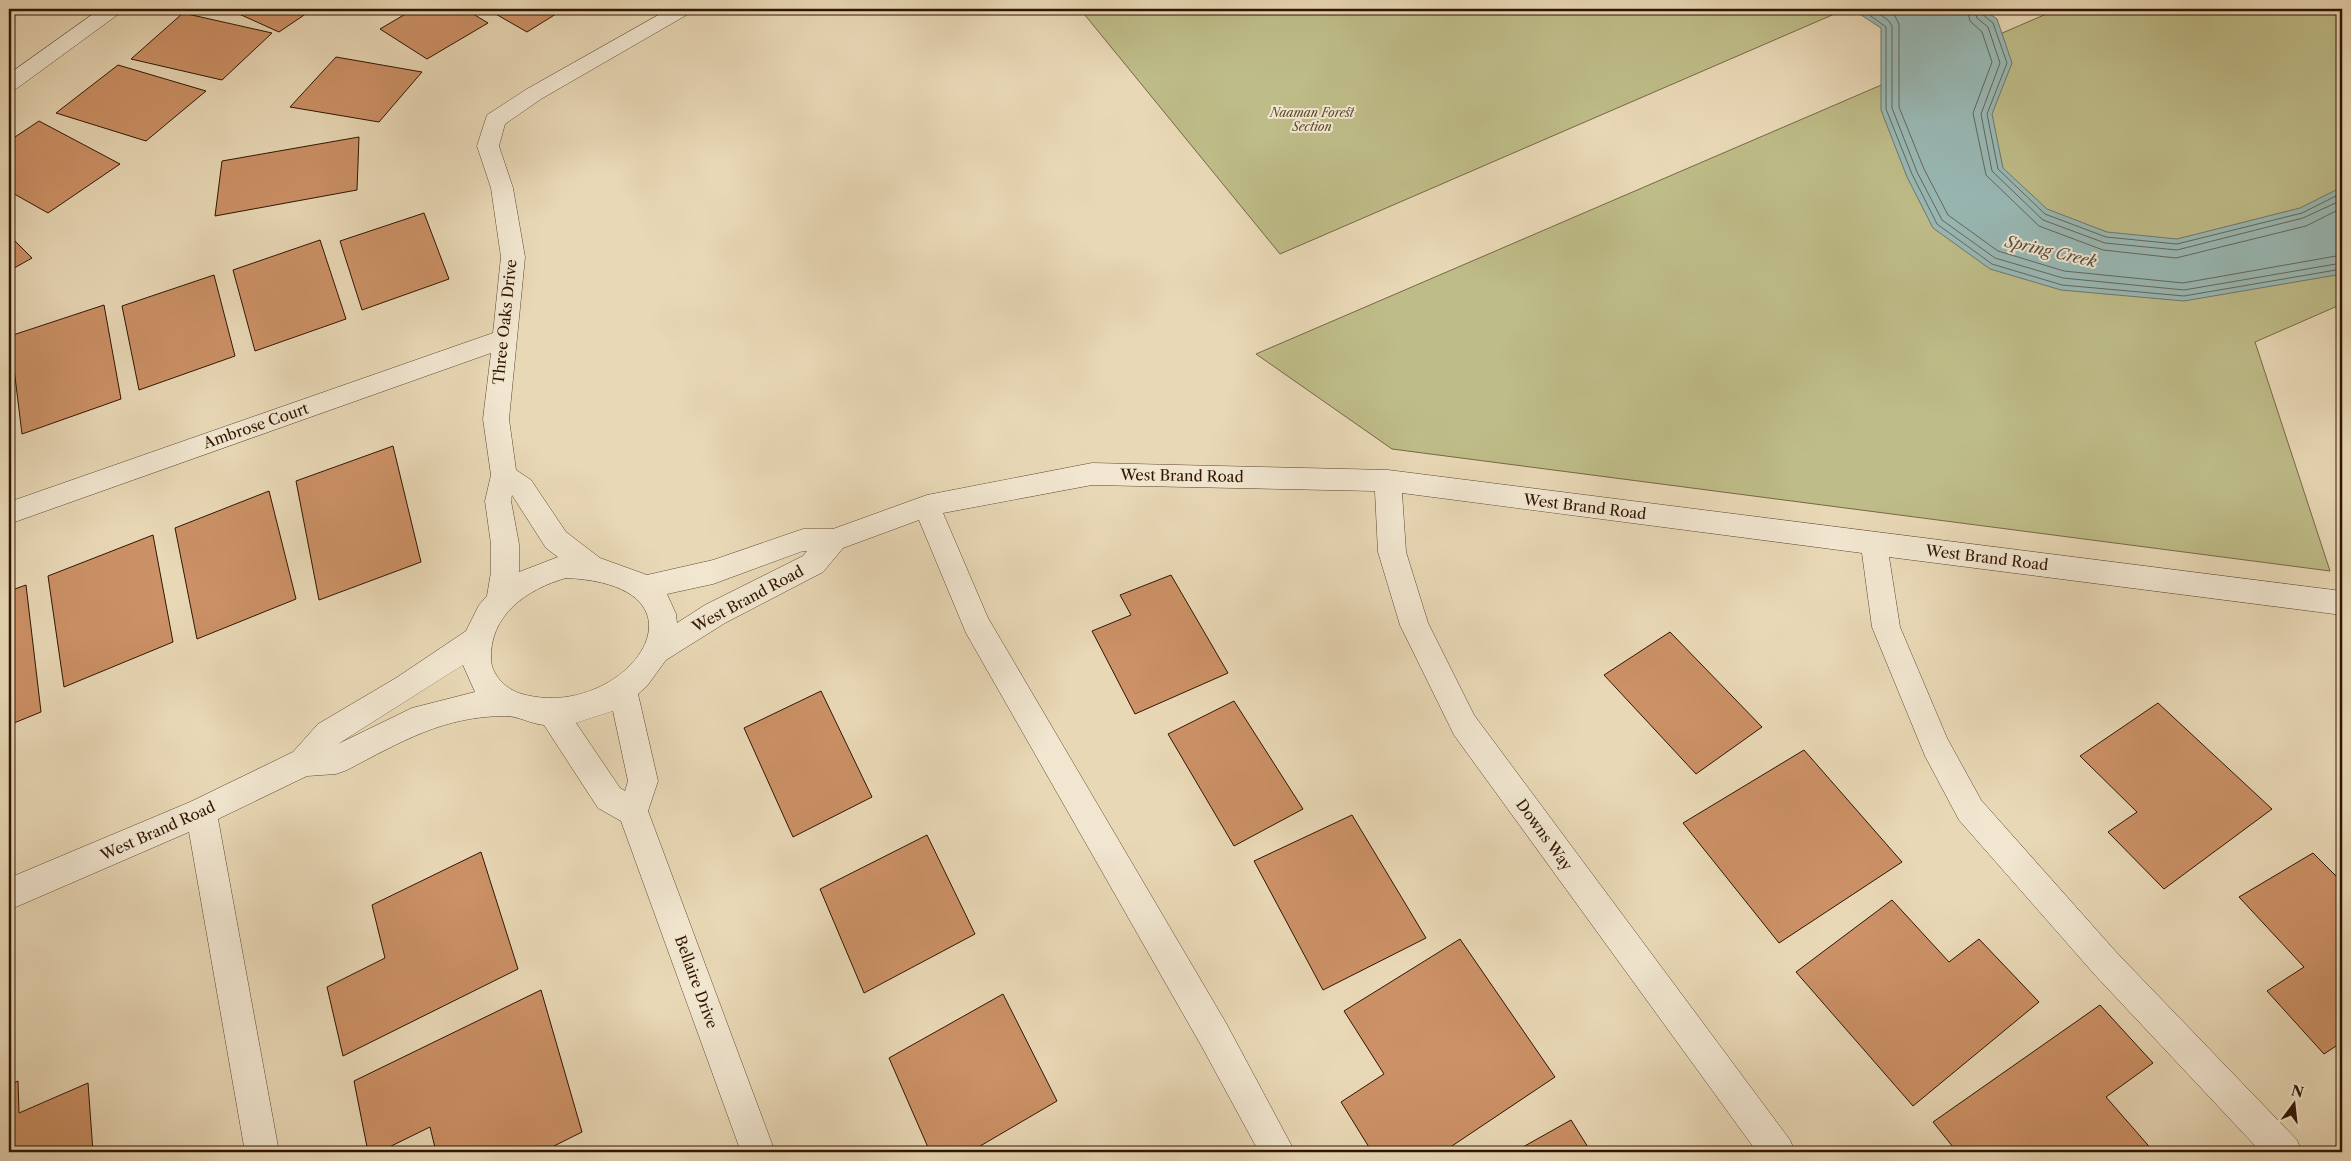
<svg xmlns="http://www.w3.org/2000/svg" width="2351" height="1161" font-family="'Libre Caslon Text',serif">
<style>
.green{fill:#bebc88;stroke:#776844}
.water{fill:#99b9b5;stroke:#6f776d}
.lines{fill:none;stroke-linecap:round;stroke-linejoin:round}
.shore{stroke:#64675b;stroke-width:1}
.building{fill:#cc9166;stroke:#301501}
.minor-casing{stroke:#5e462e;stroke-width:1}
.minor{fill:#f1e6d0;fill-rule:evenodd}
.labels{text-anchor:middle;stroke-width:4;stroke-linejoin:round;paint-order:stroke}
.far-park-label{font-size:12px;font-style:italic;fill:#5b472a;stroke:#f1e6d0}
.street-label{font-size:15px;fill:#301501;stroke:#f1e6d0}
.water-label{font-size:16px;font-style:italic;fill:#554e40;stroke:#f1e6d0}
</style>
<rect width="100%" height="100%" fill="#e9d8b6"/>
<filter id="stains"><feTurbulence type="fractalNoise" baseFrequency=".004" numOctaves="4"/><feColorMatrix values="0 0 0 0 .2 0 0 0 0 .09 0 0 0 0 .02 0 0 0 .5 -.17"/></filter>
<radialGradient id="worn" r=".72"><stop offset=".6" stop-color="#630" stop-opacity="0"/><stop offset="1" stop-color="#630" stop-opacity=".3"/></radialGradient>
<path class="green" d="M1080,9h766l-566,245z
M2058,9h284v295l-87,38 75,229 -938,-122 -136,-95z"/>
<path class="water" d="M1852,9h131l14,10 15,44 -20,51 11,54 44,41 60,23 70,7 123,-31 42,-21v87l-158,27 -123,-11 -71,-21 -57,-41 -26,-51 -26,-67v-82z"/>
<g class="lines">
<path class="shore" d="M1861,9l25,18v82l26,65 25,50 55,40 70,21 122,11 158,-27
M1872,9l16,11 4,6v82l25,64 25,48 53,38 68,20 121,12 158,-27
M1885,9l10,7 4,8v83l25,62 24,46 50,36 66,20 119,12 159,-28
M1967,9l3,12 12,11 10,30 -19,51 13,62 53,51 64,24 73,8 130,-32 36,-18
M1974,9l3,9 11,9 12,36 -19,51 11,57 51,49 62,23 72,7 126,-32 39,-18
M1981,9l1,5 11,9 14,40 -20,51 11,55 47,45 61,23 71,7 125,-31 40,-20"/>
</g>
<path class="building" d="M9,9h12l-12,9z
M228,9h85l-34,23z
M414,9h51l23,14 -61,36 -47,-30z
M487,9h77l-37,23z
M183,13l89,20 -50,47 -91,-21z
M336,57l86,15 -43,50 -89,-15z
M118,65l88,26 -60,50 -90,-28z
M39,121l81,43 -72,49 -39,-22v-50z
M359,137l-2,53 -142,26 7,-55z
M424,213l25,66 -87,31 -22,-69z
M9,235l23,23 -23,13z
M320,240l26,79 -91,32 -22,-81z
M214,275l21,81 -96,34 -17,-84z
M104,305l17,94 -99,35 -12,-98z
M393,446l28,116 -102,38 -23,-119z
M269,491l27,108 -99,40 -22,-111z
M153,535l20,107 -109,45 -16,-111z
M1171,575l57,98 -93,41 -43,-83 39,-16 -11,-20z
M26,585l15,127 -32,13v-134z
M1670,632l92,95 -66,47 -92,-99z
M821,691l51,106 -79,40 -49,-109z
M1234,701l69,108 -69,37 -66,-112z
M2158,703l114,106 -108,80 -56,-57 29,-20 -57,-56z
M1804,750l98,112 -123,81 -96,-120z
M1352,815l74,123 -103,52 -69,-129z
M927,835l48,99 -111,59 -44,-104z
M481,852l37,117 -175,87 -16,-69 58,-29 -13,-53z
M2313,853l29,29v160l-18,12 -57,-63 37,-24 -65,-70z
M1892,900l57,62 30,-23 60,63 -126,104 -117,-134z
M1460,939l95,138 -112,75h-71l-31,-50 43,-28 -40,-63z
M541,990l41,142 -40,20h-106l-6,-25 -51,25h-11l-14,-71z
M1003,994l54,107 -87,51h-40l-41,-94z
M2100,1005l53,58 -47,34 48,55h-197l-24,-30z
M18,1081l1,32 69,-30 5,69h-84v-67z
M1571,1120l20,32h-77z"/>
<g class="lines">
<defs>
<path id="minor" d="M100,9h23l-3,4 -104,76 -7,2v-17z
M669,9h24l-3,4 -149,86 -36,25 -6,22 14,42 12,69 -16,162 7,51 15,10 35,52 34,26 47,17 66,-15 90,-31h30l94,-34 165,-32 296,7 954,121v24l-453,-58 11,70 47,111 34,62 136,153 180,187 5,12h-41l-166,-177 -136,-155 -34,-64 -53,-129 -10,-74 -460,-60 4,59 22,71 46,92 316,425 5,12h-38l-303,-417 -54,-110 -22,-73 -3,-61 -283,-6 -149,28 45,105 238,405 69,129h-36l-57,-105 -236,-414 -47,-113 -76,28 -20,24 -98,51 -59,37 -19,26 -9,8 20,87 -10,30 127,341h-34l-120,-331 -23,-13 -54,-83c-13,-1 -26,-9 -38,-9 -63,0 -105,26 -159,54l-11,4 -29,2 -89,43 61,333h-34l-56,-320 -180,78v-32l181,-76 103,-50 25,-28 78,-46 70,-47 13,-26 8,-9 4,-24v-28l-6,-43 6,-26 -8,-56 8,-66 -482,171v-22l484,-169 8,-76 -10,-69 -14,-42 10,-31 40,-26zM512,495l34,53 12,9 -39,15v-28l-8,-43zM803,551h4l-4,5 -98,49 -28,18 -1,-9 -9,-20 46,-10zM566,578c159,7 59,145 -44,116 -15,-4 -30,-18 -31,-34 -2,-45 36,-71 75,-82zM463,665l12,27 -63,16 -74,36zM613,711l15,70 -3,10 -5,-3 -44,-65z"/>
</defs>
<use href="#minor" class="minor-casing"/>
<use href="#minor" class="minor"/>
</g>
<g class="labels">
<g class="far-park-label">
<text x="1312" y="117">Naaman Forest<tspan x="1312" dy="14">Section</tspan></text>
</g>
<g class="street-label">
<text transform="translate(505 322) rotate(-84)" y="5">Three Oaks Drive</text>
<text transform="translate(256 426) rotate(-19)" y="5">Ambrose Court</text>
<text transform="translate(1182 476) rotate(1)" y="5">West Brand Road</text>
<text transform="translate(1585 507) rotate(7)" y="5">West Brand Road</text>
<text transform="translate(1987 558) rotate(7)" y="5">West Brand Road</text>
<text transform="translate(748 599) rotate(-28)" y="5">West Brand Road</text>
<text transform="translate(158 831) rotate(-24)" y="5">West Brand Road</text>
<text transform="translate(1544 835) rotate(54)" y="5">Downs Way</text>
<text transform="translate(696 982) rotate(70)" y="5">Bellaire Drive</text>
</g>
<g class="water-label">
<text transform="translate(2051 251) rotate(13)" y="6">Spring Creek</text>
</g>
</g>
<rect width="2351" height="1161" fill="none" stroke="#e9d8b6" stroke-width="30"/>
<rect x="10" y="10" width="2331" height="1141" fill="none" stroke="#301501" stroke-width="2.5"/>
<rect x="15" y="15" width="2321" height="1131" fill="none" stroke="#301501"/>
<g transform="translate(2294 1104) rotate(15)" stroke="#f1e6d0" stroke-width="4" paint-order="stroke">
<path d="M0-4L9 19L0 12L-9 19Z" fill="#301501"/>
<text y="-8" font-size="14" font-weight="bold" text-anchor="middle" fill="#301501">N</text>
</g>
<rect width="100%" height="100%" filter="url(#stains)"/>
<rect width="100%" height="100%" fill="url(#worn)"/>
</svg>
